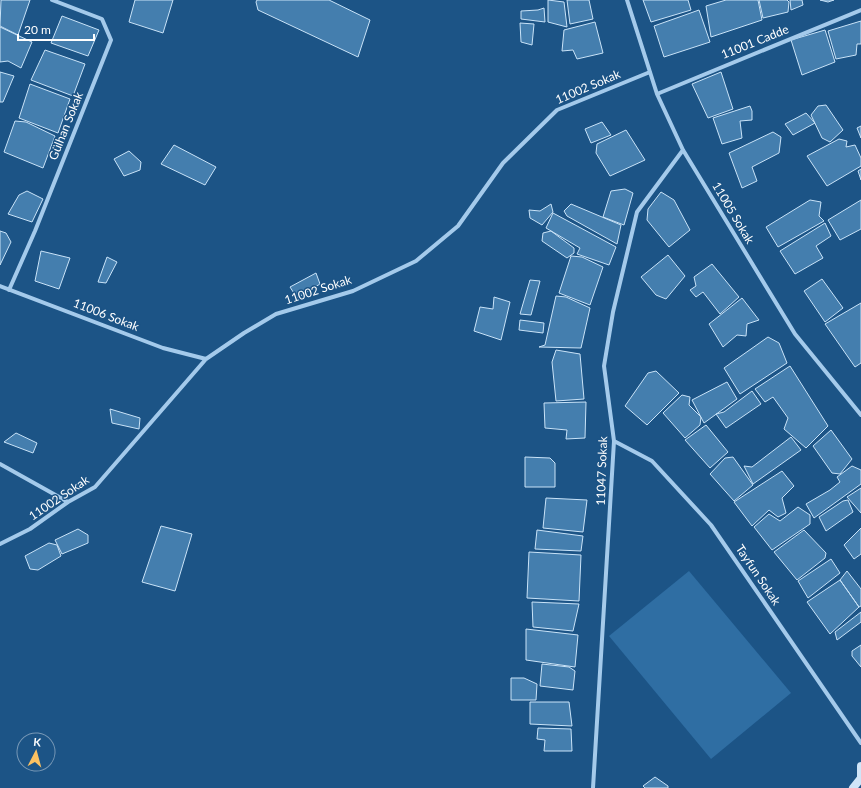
<svg xmlns="http://www.w3.org/2000/svg" width="861" height="788" font-family="Lato,sans-serif">
<style>
.green{fill:#2f6ea3}
.building{fill:#447eae;stroke:#c9e3f8}
.lines{fill:none;stroke-linecap:round;stroke-linejoin:round}
.street{stroke:#a4caeb;stroke-width:4}
.secondary{stroke:#d0e5f8;stroke-width:8}
.labels{text-anchor:middle;stroke-width:3;stroke-linejoin:round;paint-order:stroke}
.street-label{font-size:12px;fill:#fff;stroke:#1c5486}
</style>
<rect width="100%" height="100%" fill="#1c5486"/>
<path class="green" d="M689,571l102,122 -80,66 -102,-123z"/>
<path class="building" d="M1,0h29l-12,35 -18,-9z
M135,0h38l-10,33 -34,-11z
M257,0h72l41,20 -12,37 -100,-47 -2,-8z
M548,0l16,2 3,25 -19,-5z
M567,0h22l4,19 -23,5z
M643,0h45l3,10 -40,12z
M726,0h32l4,20 -51,17 -5,-31z
M759,0h28l2,2 -1,10 -25,6z
M790,0h12l1,5 -12,5z
M820,0h14l-6,2z
M544,8l1,14 -24,-3v-8l17,-1z
M699,10l11,32 -46,15 -10,-31z
M62,16l37,14 -11,26 -37,-13z
M861,21v23h-4l-1,11 -20,4 -8,-28z
M595,22l8,31 -26,6 -4,-9 -11,1 2,-21z
M520,23l14,1 -2,21 -11,-3z
M0,27l32,15 -11,26 -13,-7 -8,1z
M825,30l10,32 -33,13 -11,-35z
M45,50l40,14 -12,32 -42,-16z
M0,72l14,4 -11,26h-3z
M721,72l12,37 -25,9 -16,-34z
M30,84l40,15 -12,34 -39,-15z
M826,105l17,25 -13,12 -8,-4 -11,-23 7,-9z
M750,106l2,5v9l-12,1 2,17 -20,6 -9,-26z
M806,113l9,10 -22,12 -8,-11z
M15,121l11,1 29,14 -12,32 -39,-16z
M602,122l9,13 -20,8 -6,-14z
M861,126v12l-4,-10z
M626,130l19,30 -35,16 -14,-23 1,-9z
M773,132l8,5 -2,16 -27,14 5,14 -15,7 -13,-35z
M839,139l8,2 -1,6 9,-2 6,13v8l-34,20 -20,-30z
M174,145l42,22 -11,18 -44,-21z
M129,151l12,11 -1,8 -16,6 -10,-17z
M861,169v11l-3,-9z
M625,189l8,4 -9,32 -21,-8 8,-26z
M27,191l16,8 -11,23 -24,-8 11,-19z
M661,192l13,8 16,30 -21,17 -22,-27 1,-11z
M810,200l11,2 -2,14 5,5 -46,26 -12,-20z
M861,200v29l-21,11 -12,-20z
M551,204l2,8 -11,13 -12,-7 -1,-8 11,1z
M571,204l50,21 -4,19 -50,-28 -3,-5z
M553,213l63,34 -7,18 -32,-11 3,-6 -34,-20z
M825,223l6,13 -15,10 7,12 -28,16 -15,-23z
M0,231l6,2 5,9 -11,23z
M551,231l23,17v5l-7,5 -25,-17 1,-8z
M41,251l29,7 -11,31 -24,-8z
M668,255l17,21 -19,23 -10,-4 -15,-18z
M571,256l11,1 21,10 -13,38 -31,-12z
M107,257l10,5 -11,21 -8,-1z
M712,264l27,33 -19,17 -17,-22 -7,5 -6,-7 6,-4 -2,-9z
M316,273l4,11 -23,14 -7,-11z
M822,279l21,29 -18,14 -21,-31z
M530,280l10,1 -9,34 -11,-1z
M556,296l10,1 24,11 -9,40 -42,-1 6,-2z
M494,297l16,5 -9,38 -27,-9 6,-24 13,2z
M742,298l17,22 -12,4 -1,12 -9,-1 -14,12 -14,-23z
M861,303v60l-6,4 -30,-43z
M520,320l24,3 -1,10 -24,-3z
M768,337l11,6 8,20 -47,31 -16,-26z
M556,350l24,4 4,45 -28,2 -4,-39z
M790,366l38,60 -22,22 -22,-19 4,-11 -15,-21 -8,5 -10,-13z
M656,371l23,22 -32,32 -22,-19 23,-33z
M727,382l10,17 -33,24 -12,-23z
M752,391l9,13 -35,24 -10,-14 8,-2z
M682,395l8,2 -1,8 12,12 -1,8 -15,13 -22,-25z
M586,402l-1,36 -19,1 1,-9 -22,-2 -1,-25z
M110,409l30,9 -1,11 -27,-6z
M706,425l22,27 -18,16 -25,-28z
M831,430l21,29 -12,15 -8,-1 -19,-27z
M16,433l21,10 -4,10 -29,-11z
M791,437l10,13 -48,34 -9,-18 8,1z
M525,457l25,1 5,5v24h-30z
M733,457l20,28 -19,16 -24,-27 15,-16z
M852,466l9,4v14l-47,34 -8,-14 24,-14 10,-8 -3,-5z
M782,471l12,15 -12,12 4,15 -8,4 -9,-7 -17,16 -18,-24z
M861,488v25l-14,-16z
M546,498l41,2 -4,32 -40,-4z
M848,500l5,12 -27,19 -7,-14 24,-16z
M798,507l12,8v9l-38,26 -18,-23 15,-13 11,7z
M161,526l31,8 -17,57 -33,-9z
M861,528v26l-7,5 -10,-14z
M78,529l10,6v8l-26,11 -7,-14z
M537,530l46,6 -2,15 -46,-2z
M804,530l22,23 -1,5 -28,22 -23,-28z
M49,543l8,2 4,11 -23,14 -8,-1 -5,-13z
M529,552l52,3 -2,46 -52,-3z
M831,559l9,14 -32,25 -10,-17z
M847,571l14,18v17l-2,1 -19,-27z
M840,580l19,27 -29,27 -23,-32z
M532,602l47,2 -6,27 -40,-4z
M861,612v10l-24,18 -2,-8z
M526,629l52,6 -3,32 -49,-7z
M861,645v22l-9,-11v-5z
M542,664l27,3 6,4 -2,19 -33,-4z
M511,678h13l13,6 -1,16h-25z
M530,702h39l3,24 -42,-2z
M538,728l33,1 1,22h-28l1,-11 -8,-1z
M655,777l13,9v2h-23l-2,-2z"/>
<g class="lines">
<path class="street" d="M627,0l30,94 26,56 112,184 66,81
M657,94l204,-84
M0,286l163,62 43,11
M9,290l26,-59 76,-191 -9,-21 -50,-19
M614,441l38,20 59,64 150,218
M0,464l68,38
M0,544l30,-15 38,-27 27,-15 111,-128 38,-26 32,-19 77,-23 63,-30 42,-35 45,-63 54,-53 93,-38
M593,788l21,-347 -10,-75 9,-54 24,-100 46,-62"/>
<path class="secondary" d="M861,766v13
M853,788l8,-10"/>
</g>
<g class="labels">
<g class="street-label">
<text transform="translate(755 42) rotate(-22)" y="4">11001 Cadde</text>
<text transform="translate(588 87) rotate(-23)" y="4">11002 Sokak</text>
<text transform="translate(66 126) rotate(-68)" y="4">Gülhan Sokak</text>
<text transform="translate(733 213) rotate(59)" y="4">11005 Sokak</text>
<text transform="translate(318 290) rotate(-18)" y="4">11002 Sokak</text>
<text transform="translate(106 315) rotate(21)" y="4">11006 Sokak</text>
<text transform="translate(602 471) rotate(-88)" y="4">11047 Sokak</text>
<text transform="translate(59 498) rotate(-34)" y="4">11002 Sokak</text>
<text transform="translate(758 575) rotate(56)" y="4">Tayfun Sokak</text>
</g>
</g>
<g transform="translate(36 752) rotate(6)"><circle r="19" fill="#1c5486" stroke="#7798b6"/>
<path d="M0-3L7 15L0 10L-7 15Z" fill="#fbc161"/>
<text y="-6" font-size="11" font-weight="bold" text-anchor="middle" fill="#ffffff">K</text>
</g>
<path d="M18 34v6h76v-6" fill="none" stroke="#ffffff" stroke-width="2"/>
<text x="24" y="34" font-size="12" fill="#ffffff" stroke="#1c5486" stroke-width="3" paint-order="stroke">20 m</text>
</svg>
